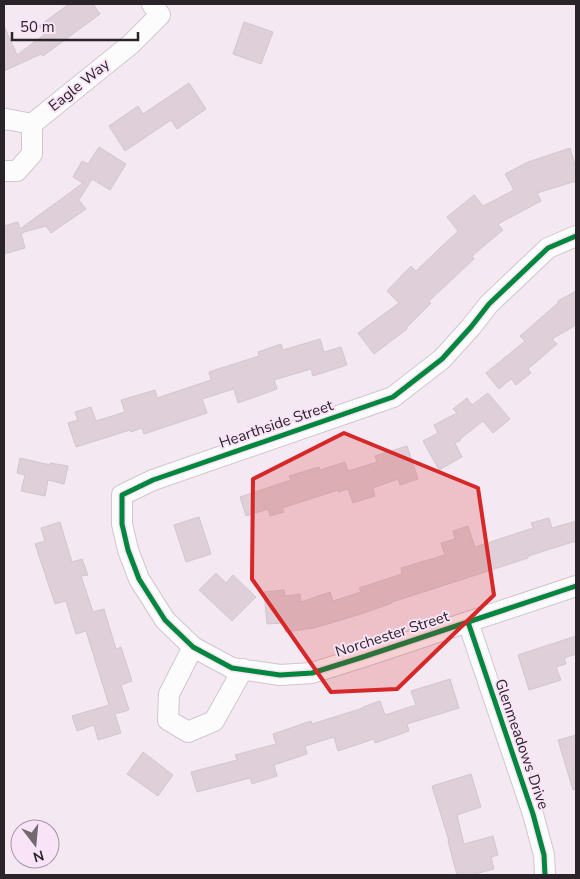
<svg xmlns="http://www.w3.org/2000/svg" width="580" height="879" font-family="'Nunito Sans',sans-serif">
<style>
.building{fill:#dfcfd8;stroke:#d2c7ce}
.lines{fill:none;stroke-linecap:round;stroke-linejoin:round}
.street-casing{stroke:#d0c7ce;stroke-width:22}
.street{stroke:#fdfcfd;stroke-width:20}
.cycleway-casing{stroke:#f9e3f6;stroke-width:8}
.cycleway{stroke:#00873e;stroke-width:5}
.marked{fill:#d62828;fill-opacity:0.2;stroke:#d62828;stroke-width:4;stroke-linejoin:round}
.labels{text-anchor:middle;stroke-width:4;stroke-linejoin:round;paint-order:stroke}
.street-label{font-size:15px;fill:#2b232a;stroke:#f9e3f6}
</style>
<rect width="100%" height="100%" fill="#f4e8f2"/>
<path class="building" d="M69,4h24l7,10 -57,42 -2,-2 -37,17v-45l13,29 28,-21 -6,-8z
M244,22l29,10 -12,32 -28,-10z
M189,83l17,26 -29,20 -6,-9 -46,31 -16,-25 29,-20 5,8z
M99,147l27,17 -16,26 -18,-11 -13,21 7,9 -35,24 -5,-7 -25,7 4,15 -21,6v-28l14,-4 2,7 63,-46 -10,-6 9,-16 6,3z
M570,148l6,20v13l-39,12 4,8 -43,23 5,6 -31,26 2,3 -45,42 2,2 -25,25 1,1 -33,25 -16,-21 41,-30 -12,-12 24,-25 5,5 42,-40 -11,-14 27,-22 9,11 31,-16 -9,-16 23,-12z
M576,291v34l-24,14 5,5 -29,25 3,4 -15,12 -5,-6 -12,10 -13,-16 39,-32 -5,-5 38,-33v-2z
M320,339l4,13 17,-5 6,18 -34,11 -2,-7 -37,11 3,9 -39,14 -4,-14 -32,10 5,14 -63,21 -2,-6 -11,4 -1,-2 -54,17 -8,-24 10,-3 -3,-8 16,-5 5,14 29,-9 -4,-12 34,-10 2,8 54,-18 -2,-8 50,-16 -1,-4 23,-8 2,6z
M488,393l22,26 -17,14 -10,-12 -23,18 1,1 -6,3 7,14 -23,13 -16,-29 15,-8 -4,-8 23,-12 -4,-4 14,-11 5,7z
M407,446l11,33 -18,6 -2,-6 -25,9 2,8 -22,7 -5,-14 -10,3v-2l-56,18 2,4 -14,4 -2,-7 -22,7 -6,-19 51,-17 -2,-4 30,-9 1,3 25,-8 3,9 29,-9 -2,-6z
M20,458l30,7v-2l18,3 -4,18 -16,-4 -3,16 -24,-5 4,-16 -8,-2z
M199,517l12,37 -25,8 -12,-37z
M549,518l3,10 24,-7v20l-48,15v2l-86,28 -50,16v1l-31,11 -47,14 -29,4 -1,-9 -17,1 -3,-32 20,-2 1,6 15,-2 1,8 29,-10 3,9 28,-9 -2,-4 43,-14 -1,-6 44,-13 -4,-12 14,-4 -2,-8 15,-5 7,21 58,-19 -2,-5z
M60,522l12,40 10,-3 6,16 -7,1 12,36 11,-3 12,40 5,-2 11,34 -11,4 8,25 -14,4 6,19 -23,7 -4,-15 -17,6 -5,-15 37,-11 -23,-74 -10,3 -10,-33 -11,3 -20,-60 10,-3 -4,-13z
M216,573l10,10 7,-8 23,22 -24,24 -33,-31z
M576,636v18l-12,4 2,6 -10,3 5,13 -32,10 -11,-35z
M450,679l9,29 -52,16 2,7 -34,12 -1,-4 -36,12 -4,-14 -29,9 2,8 -33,11 3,11 -25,8 -2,-6 -53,14 -6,-20 46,-12 -2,-5 41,-11 -3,-10 38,-13 1,3 51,-16v-1l17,-6 5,14 31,-10 -5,-14z
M576,735v54l-3,1 -15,-50z
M143,752l30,23 -15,21 -31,-22z
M471,774l10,33 -24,8 7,29 29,-8 5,19 -7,2 3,12 -23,6h-14l-9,-34h1l-17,-55z"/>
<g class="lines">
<defs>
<path id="street" d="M4,120l2,-1 26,5 99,-80 29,-29 -8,-11
M4,171h13l15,-17v-30
M576,236l-28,12 -59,56 -18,23 -29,32 -49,38 -240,83 -31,15v29l6,26 11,29 26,41 28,27 39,21 48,7 32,-2 51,-16 213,-71
M468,622l65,192 11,41 1,20
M193,647l-24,47 -1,26 20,12 26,-11 29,-52"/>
</defs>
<use href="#street" class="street-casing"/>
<use href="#street" class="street"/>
<defs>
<path id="cycleway" d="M576,236l-28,12 -59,56 -18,23 -29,32 -49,38 -240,83 -31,15v29l6,26 11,29 26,41 28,27 39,21 48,7 32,-2 51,-16 213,-71
M468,622l65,192 11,41 1,20"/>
</defs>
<use href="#cycleway" class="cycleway-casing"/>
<use href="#cycleway" class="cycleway"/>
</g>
<path class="marked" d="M344,433l134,55 16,107 -97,94 -66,3 -79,-113 1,-100z"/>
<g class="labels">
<g class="street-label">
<text transform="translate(79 85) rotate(-39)" y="5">Eagle Way</text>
<text transform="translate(276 424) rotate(-19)" y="5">Hearthside Street</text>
<text transform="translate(392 634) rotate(-18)" y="5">Norchester Street</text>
<text transform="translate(522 744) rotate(71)" y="5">Glenmeadows Drive</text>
</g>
</g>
<rect width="580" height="879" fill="none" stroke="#2b232a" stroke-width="10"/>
<g transform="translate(35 844) rotate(164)"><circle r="24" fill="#f9e3f6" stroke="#a796a4"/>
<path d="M0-4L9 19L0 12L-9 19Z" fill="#716870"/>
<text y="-8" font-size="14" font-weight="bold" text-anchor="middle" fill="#2b232a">N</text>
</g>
<path d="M12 32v8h126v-8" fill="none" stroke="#2b232a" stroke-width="2.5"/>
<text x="20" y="32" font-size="15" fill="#2b232a" stroke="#f9e3f6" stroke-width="4" paint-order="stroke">50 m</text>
</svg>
